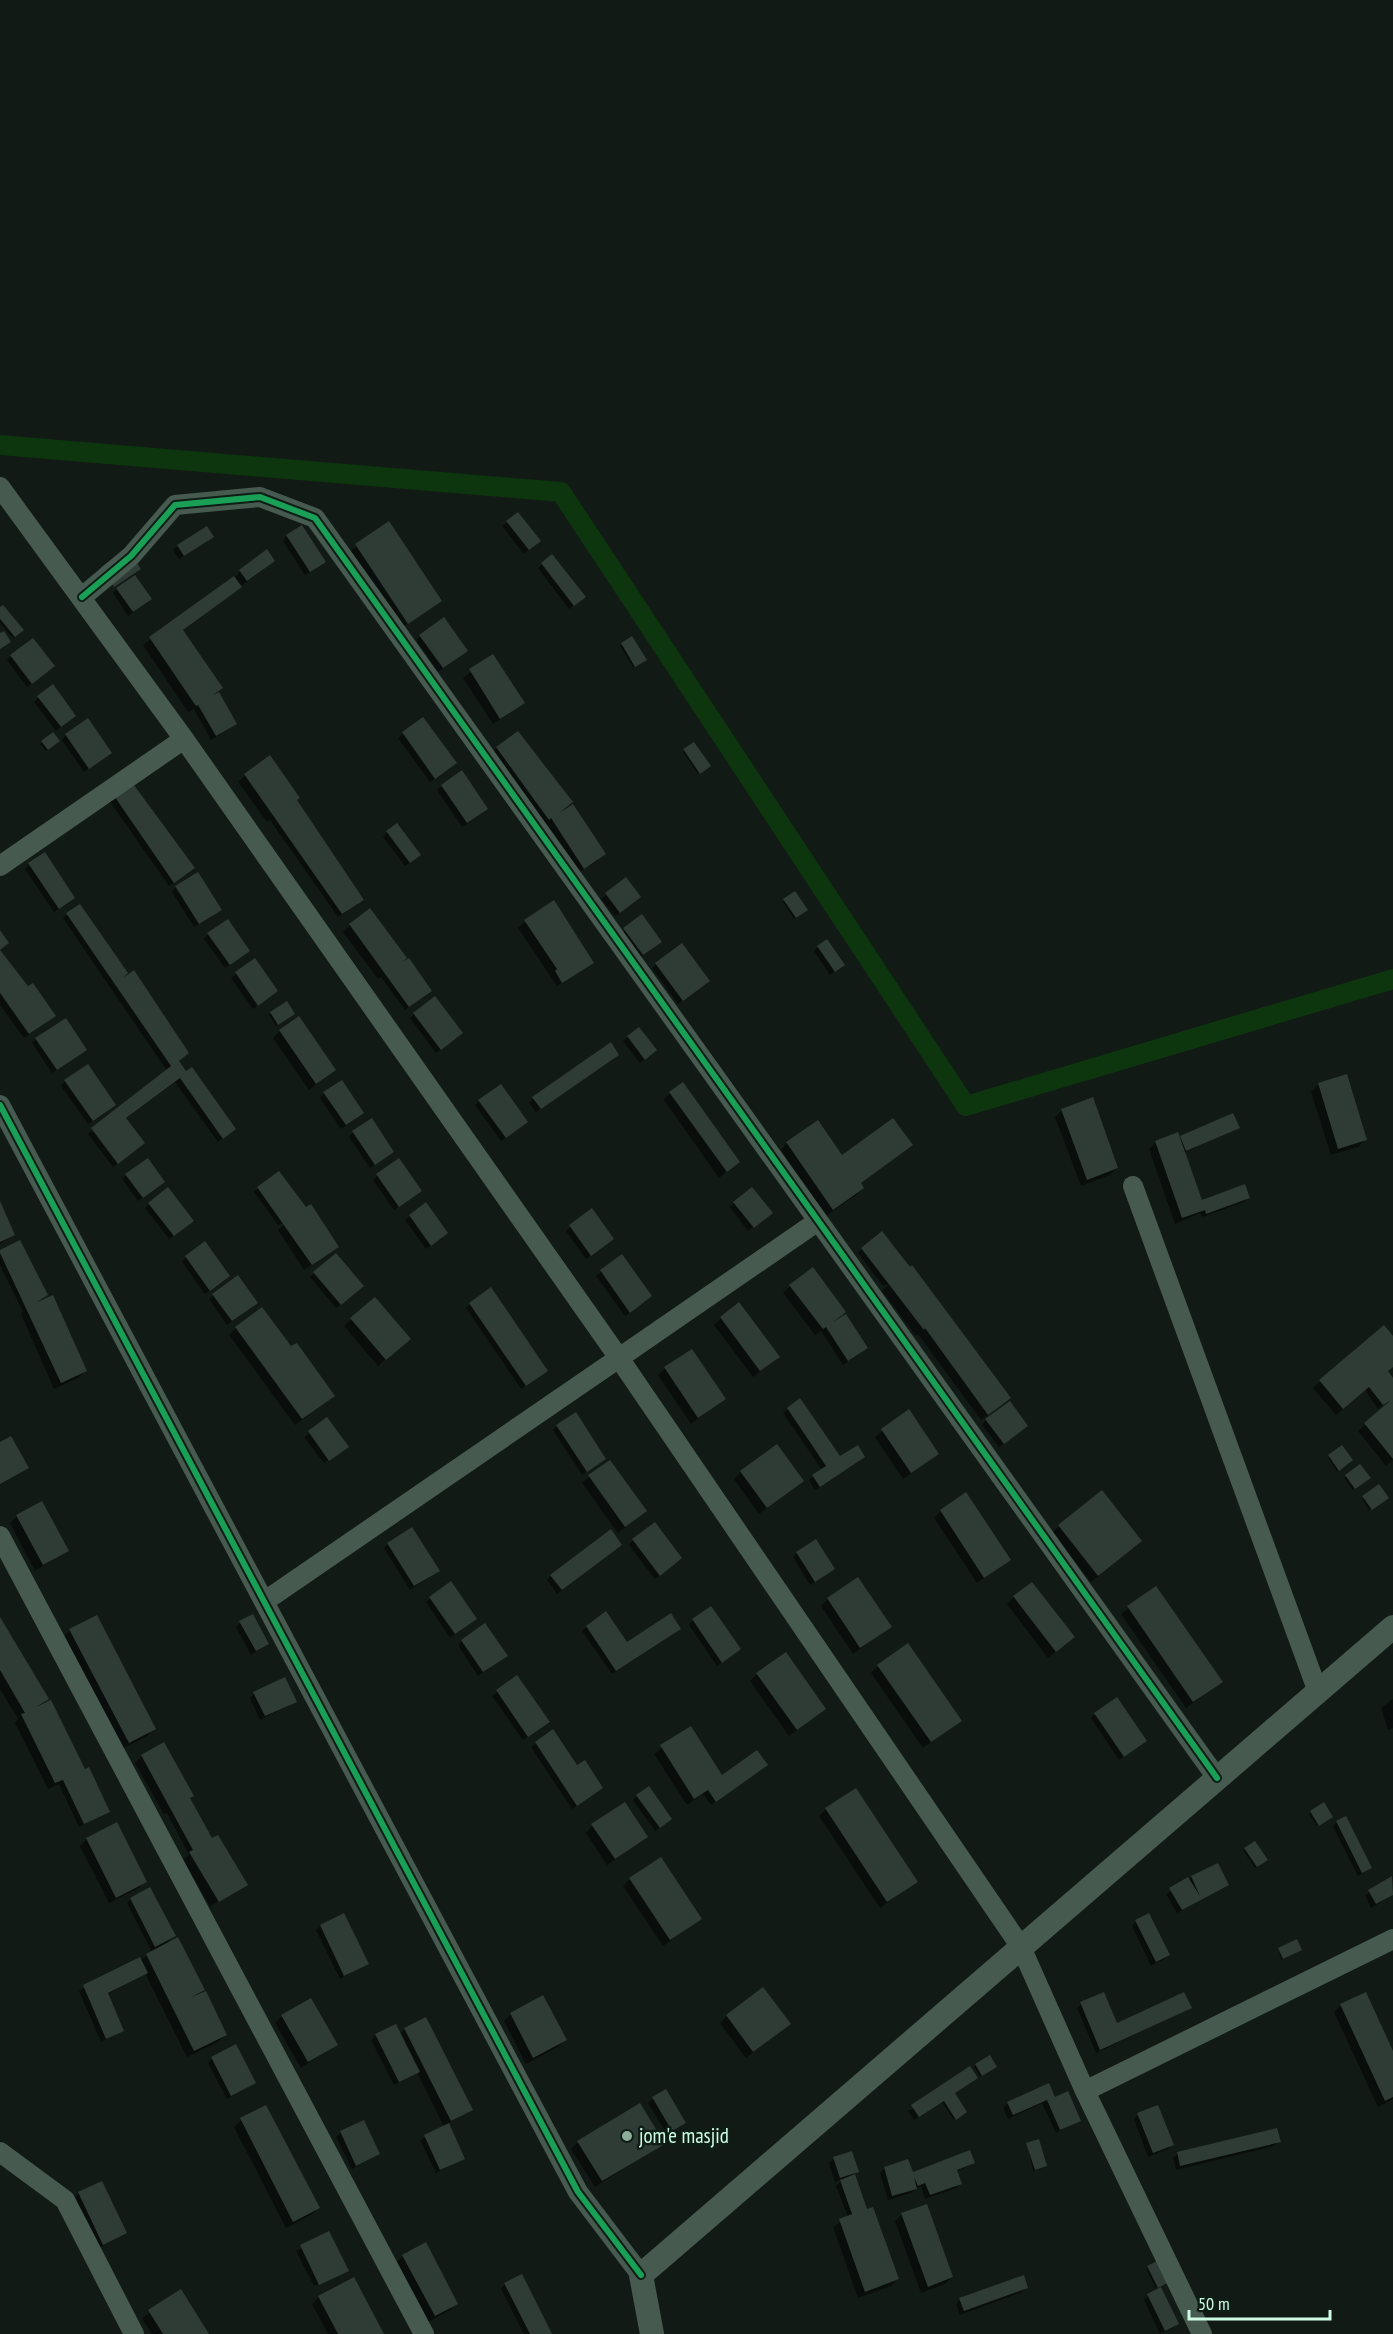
<svg xmlns="http://www.w3.org/2000/svg" width="1393" height="2334" font-family="'PT Sans Narrow',sans-serif">
<style>
.shadow{fill:#0007}
.lines{fill:none;stroke-linecap:round;stroke-linejoin:round}
.canal{stroke:#0d350e;stroke-width:20}
.building{fill:#2f3c36}
.minor{stroke:#475a4f;stroke-width:20}
.tertiary{stroke:#475a4f;stroke-width:24}
.cycleway-casing{stroke:#0e1e16;stroke-width:10}
.cycleway{stroke:#1a9f57;stroke-width:6}
.poi-dot{fill:#8cac9c;stroke:#0e1e16;stroke-width:2}
.labels{text-anchor:middle;stroke-width:5;stroke-linejoin:round;paint-order:stroke}
.poi-label{font-size:21px;fill:#cefbe4;stroke:#0e1e16;text-anchor:start}
</style>
<rect width="100%" height="100%" fill="#121a16"/>
<path class="shadow" d="M518,514l16,31 -10,9 -22,-28z
M388,523l52,78 -40,28 -51,-77z
M287,536l37,26 -19,13 -22,-34z
M208,541l-29,18 -6,-9 5,-4z
M267,551l2,14 -87,66 54,93 -25,16 -17,-31 -6,3 -45,-67 93,-68 4,-6z
M552,556l27,45 -10,8 -31,-41z
M117,589l29,14 -18,13 -15,-23z
M0,609l22,21 -9,8 -13,-15z
M420,636l41,19 -23,17 -22,-32z
M622,644l21,18 -10,5 -13,-21z
M11,656l37,15 -21,16 -20,-27z
M493,656l30,47 -30,21 -30,-46z
M52,686l18,34 -14,11 -22,-29z
M423,719l28,48 -21,15 -32,-44z
M53,734l5,7 -12,10 -6,-7z
M66,735l40,22 -22,15 -22,-32z
M497,748l41,14 3,-2 30,41 -8,8 10,-4 31,49 -7,7 -21,13 -84,-122z
M684,750l23,18 -9,6 -15,-22z
M245,775l51,25 62,104 -20,13 -68,-97 -3,2 -29,-40z
M128,779l61,93 -20,14 -63,-90z
M442,786l40,27 -20,14 -25,-37z
M387,832l28,27 -10,7 -22,-29z
M29,865l40,37 -15,10 -29,-43z
M626,879l9,22 -20,15 -14,-17z
M176,887l39,27 -21,13 -22,-35z
M784,901l21,10 -11,8 -11,-17z
M79,906l49,70 49,85 53,72 -12,9 -43,-60 -50,37 14,28 -26,20 -25,-33 79,-63 -104,-153z
M641,916l14,30 -17,13 -18,-25z
M525,922l67,41 -35,23 -39,-58z
M350,925l47,41 33,25 -25,19 -24,-33 -3,2 -35,-47z
M208,934l36,21 -19,13 -21,-29z
M818,947l25,18 -13,10 -16,-24z
M0,952l50,68 -26,18 -24,-33z
M255,960l21,31 -23,18 -22,-31z
M656,964l47,21 -25,19 -26,-36z
M287,1003l5,12 -16,11 -7,-11z
M414,1014l43,23 -21,16 -26,-35z
M638,1029l13,26 -11,8 -17,-22z
M280,1031l54,39 -25,20 -36,-52z
M36,1039l44,15 -28,19 -20,-30z
M613,1059l-77,53 -7,-9 4,-5z
M1346,1076l19,64 -7,7 -27,8 -20,-63 7,-7z
M65,1081l45,28 -22,15 -27,-38z
M324,1093l34,24 -17,12 -21,-31z
M670,1093l68,69 -19,16 -55,-78z
M479,1101l43,25 -21,15 -26,-36z
M1062,1110l55,58 -7,7 -29,11 -26,-69z
M1238,1127l-54,26 17,50 47,-5 -4,4 -42,15 -2,-4 -25,11 -26,-75 7,-7z
M353,1132l39,20 -22,16 -21,-31z
M787,1143l54,14 70,-12 -51,39 2,4 -6,7 -30,21 -45,-66z
M126,1175l33,11 -21,15 -16,-22z
M377,1176l38,19 -21,15 -21,-30z
M258,1188l79,59 -33,23 -26,-40 7,-7 -7,2 -24,-33z
M734,1203l32,14 -18,14 -18,-24z
M149,1204l39,21 -19,14 -24,-31z
M426,1204l16,33 -16,12 -21,-29z
M0,1205l13,29 -13,10z
M591,1211l17,32 -22,16 -20,-28z
M862,1249l147,149 -7,6 -21,16 -63,-86 -2,2 -34,-45 7,-7 -6,2 -25,-33z
M0,1252l47,43 -7,7 45,69 -7,7 -24,11 -33,-75 2,-2 -23,-47z
M622,1256l24,44 -21,16 -29,-40z
M186,1257l38,23 -19,14 -23,-32z
M315,1273l43,17 -22,18 -26,-31z
M790,1286l54,26 -9,9 27,31 -19,13 -22,-34 -6,4 -32,-42z
M213,1295l39,12 -25,18 -18,-26z
M374,1299l28,46 -24,21 -34,-40z
M470,1304l76,67 -25,18 -55,-81z
M721,1318l57,39 -25,20 -39,-52z
M1383,1327l10,11v28l-6,6 6,8v80l-7,6 -28,-35 30,-26 -2,-2 -8,6 -13,-19 -29,25 -23,-27z
M236,1328l55,21 42,47 -38,29 -66,-90z
M665,1368l59,31 -33,25 -33,-49z
M788,1409l52,49 19,3 -44,29 -6,-10 13,-10 -39,-57z
M908,1412l29,42 -34,25 -28,-42z
M327,1419l18,29 -21,15 -20,-26z
M986,1420l36,10 -23,17 -17,-22z
M557,1426l47,33 -22,16 -29,-45z
M1329,1457l21,5 -13,9 -9,-13z
M1360,1466l9,12 -16,12 -9,-12z
M741,1472l61,9 -43,33 -25,-35z
M589,1477l56,34 -27,22 -36,-50z
M1363,1497l22,2 -16,11 -7,-11z
M941,1511l68,49 -32,23 -43,-65z
M17,1516l50,35 -32,20 -25,-48z
M1059,1526l81,15 -49,41 -39,-49z
M633,1540l43,22 -21,17 -26,-34z
M388,1544l45,31 -23,15 -26,-42z
M616,1549l-59,45 -10,-14 4,-4z
M797,1553l36,16 -23,16 -17,-28z
M1155,1588l66,94 -35,26 -65,-94z
M1014,1597l59,40 -25,21 -41,-54z
M430,1598l45,21 -25,19 -24,-36z
M828,1599l62,28 -37,27 -32,-48z
M0,1620l47,79 -8,7 45,62 24,43 -29,16 -20,-43 -11,5 -33,-66 3,-4 -18,-30z
M693,1620l42,33 -18,13 -28,-41z
M240,1623l27,21 -16,11 -15,-28z
M587,1627l40,17 48,-11 -63,41 -30,-43z
M70,1630l84,99 -7,7 -25,13 -59,-112z
M462,1641l39,19 -23,16 -20,-31z
M878,1666l82,54 -37,28 -52,-75z
M757,1674l67,35 -35,27 -39,-55z
M517,1677l27,49 -21,14 -31,-44z
M254,1693l41,9 -35,18 -10,-22z
M1393,1699v29l-5,2 -7,-22z
M1095,1714l45,32 -21,14 -28,-42z
M690,1728l33,49 38,-8 -50,36 -8,-11 -16,11 -33,-51z
M553,1731l23,36 26,21 -30,21 -41,-62z
M142,1756l47,42 22,43 35,44 -6,5v-2l-28,17 -1,3 -28,-48 6,-5 -22,-42 -3,1 -29,-51z
M637,1796l29,27 -11,8 -22,-31z
M1323,1804l6,14 -12,8 -8,-12z
M826,1809l90,73 -36,26 -61,-92z
M1337,1822l33,46 -12,8 -25,-49z
M592,1826l54,11 -39,28 -21,-32z
M87,1839l58,42 -6,7 -30,15 -29,-57z
M1245,1849l19,13 -9,6 -12,-18z
M1192,1877l35,8 -50,28 -11,-19z
M1392,1878l1,17 -22,13 -6,-13z
M630,1879l70,39 -37,28 -40,-60z
M131,1899l43,37 -8,8 37,46 -4,4 26,41 -7,7 -31,15 -42,-84 -38,22 15,36 -21,11 -22,-51 60,-32 1,2 12,-9 -25,-49z
M1136,1922l33,33 -5,4 -13,7 -19,-40z
M321,1926l46,38 -27,15 -24,-49z
M1279,1950l20,1 -18,9z
M542,1997l23,43 -7,7 -32,17 -22,-43 7,-7z
M1081,2004l36,21 73,-17 -94,45 -19,-45z
M1341,2005l52,49v45l-15,8 -44,-95z
M282,2016l54,29 -35,23 -26,-45z
M727,2016l62,8 -43,34 -26,-35z
M405,2029l66,80 -23,15 16,34 -28,15 -16,-33 24,-13 -27,-55 -23,13 -23,-45 5,-5 24,-1z
M212,2058l42,25 -27,16 -19,-36z
M976,2065l18,3 -14,9 -6,-10z
M976,2078l-23,16 11,20 -10,6 -12,-18 -28,18 -6,-9z
M665,2091l19,31 -17,12 -19,-31z
M1054,2099l25,21 -23,13 -14,-30 -34,16 -5,-11 5,-5z
M1138,2115l34,29 -4,5 -20,8 -14,-38z
M241,2120l77,88 -7,7 -25,13 -52,-101z
M341,2132l38,22 -27,15 -16,-32z
M1279,2141l-5,5 -98,24 -3,-12 5,-4z
M578,2142l85,1 -68,44 -24,-38z
M1027,2144l18,22 -2,2 -10,3z
M834,2158l23,13 -3,4 12,33 32,71 -7,7 -33,12 -25,-71 15,-10 -12,-31 7,-7 -8,3 -6,-19z
M974,2163l-18,9 5,11 -5,5 -31,11 -4,-13 -10,7 -23,7 -8,-27 4,-5 28,6z
M79,2193l46,40 -26,15 -24,-50z
M902,2214l50,63 -7,7 -24,9 -26,-72z
M329,2233l18,37 -33,16 -18,-35z
M403,2256l53,47 -6,7 -22,12 -32,-59z
M1148,2267l18,16 -10,5 -10,-19z
M505,2284l46,50h-27l-23,-45z
M1026,2288l-4,4 -62,23 -4,-11 4,-5z
M181,2291l27,43h-56l-10,-16z
M1148,2295l29,29 -4,4 -13,6 -16,-34z
M319,2297l64,37h-55l-16,-30z"/>
<g class="lines">
<path class="canal" d="M0,445l561,47 405,614 427,-127"/>
</g>
<path class="building" d="M518,512l23,29 -12,9 -23,-29z
M389,521l53,80 -34,23 -53,-80z
M302,525l24,37 -16,10 -24,-37z
M207,526l7,11 -30,19 -7,-11z
M128,549l13,20 -27,18 -13,-20z
M267,549l8,12 -28,20 -8,-11z
M552,554l34,43 -12,9 -33,-43z
M135,575l17,24 -19,13 -17,-24z
M234,576l8,11 -59,43 40,58 -10,7 6,-3 18,32 -21,12 -18,-31 -2,1 -47,-69z
M3,605l21,25 -9,7 -15,-18v-12z
M444,617l24,34 -25,17 -24,-33z
M4,631l7,11 -11,7v-16z
M632,636l15,24 -12,7 -14,-24z
M33,638l22,28 -23,18 -22,-29z
M493,654l32,49 -25,16 -31,-50z
M53,684l23,32 -15,11 -24,-31z
M423,717l34,46 -22,16 -33,-47z
M88,718l24,35 -23,16 -24,-35z
M518,731l55,71 -14,11 14,-9 33,50 -22,15 -33,-51 -2,2 -53,-73z
M53,732l7,9 -12,9 -7,-9z
M694,742l17,24 -11,8 -17,-25z
M270,755l30,43 -3,2 67,100 -22,14 -98,-140z
M462,770l26,39 -21,14 -26,-38z
M128,777l67,91 -21,15 -64,-93z
M397,823l24,32 -11,8 -24,-32z
M45,852l30,46 -16,11 -31,-46z
M198,872l24,38 -23,14 -24,-38z
M626,877l15,20 -21,16 -15,-20z
M795,891l13,19 -12,8 -13,-19z
M554,900l40,63 -32,20 -7,-12 2,-2 -33,-49z
M80,904l48,69 -5,5 11,-8 55,83 -10,8 7,10 6,-4 44,62 -13,10 -43,-61 -54,40 19,25 -27,21 -27,-36 80,-62 -105,-153z
M370,908l37,50 -5,4 7,-4 23,33 -23,16 -60,-83z
M642,914l20,28 -19,13 -20,-27z
M228,919l22,32 -20,14 -23,-32z
M0,930l9,13 -9,7 28,36 5,-3 23,33 -27,18 -29,-41z
M827,939l18,26 -10,7 -18,-26z
M682,943l28,38 -27,20 -28,-38z
M255,958l23,33 -20,15 -23,-34z
M435,996l28,37 -22,17 -28,-37z
M287,1001l8,13 -17,11 -8,-13z
M299,1016l37,54 -20,14 -37,-54z
M66,1018l21,32 -30,20 -22,-32z
M639,1027l18,23 -12,10 -18,-24z
M611,1042l8,13 -78,54 -9,-12z
M88,1064l28,41 -23,16 -29,-41z
M1347,1074l20,66 -29,9 -20,-66z
M342,1080l22,33 -18,12 -23,-33z
M683,1082l57,80 -13,10 -58,-80z
M501,1084l27,38 -22,16 -28,-38z
M1093,1097l25,71 -31,12 -26,-71z
M1233,1113l7,15 -54,23 -6,-15z
M372,1118l22,34 -19,13 -23,-34z
M893,1118l20,27 -52,38 3,5 -31,22 -47,-68 32,-22 24,35z
M1178,1132l24,68 43,-16 5,14 -44,16 -1,-4 -23,8 -27,-77z
M148,1158l17,24 -22,16 -18,-24z
M399,1158l23,33 -23,16 -23,-33z
M279,1171l27,36 5,-3 28,43 -27,18 -55,-78z
M168,1187l26,34 -20,15 -26,-33z
M752,1187l21,26 -19,15 -21,-26z
M0,1201l15,34 -15,7z
M426,1202l22,31 -17,13 -22,-31z
M592,1208l22,31 -23,17 -22,-31z
M882,1231l28,36 2,-2 99,133 -23,17 -63,-87 -1,2 -63,-82z
M20,1240l28,55 -11,7 16,-7 34,76 -26,12 -61,-130v-3z
M205,1241l25,35 -20,15 -25,-35z
M336,1253l28,33 -23,19 -28,-33z
M622,1254l30,42 -22,17 -30,-43z
M813,1267l33,45 -13,10 13,-8 22,34 -20,13 -22,-34 -3,2 -34,-44z
M238,1275l20,28 -26,18 -20,-27z
M491,1287l57,84 -22,15 -57,-83z
M375,1297l36,42 -25,21 -36,-42z
M739,1302l41,55 -20,14 -40,-54z
M262,1307l29,39 6,-3 38,53 -33,23 -67,-92z
M1384,1325l9,11v31l-5,4 5,7v81l-29,-36 27,-23 -8,5 -14,-18 -26,22 -24,-29z
M692,1349l34,50 -28,19 -34,-51z
M800,1398l40,58 18,-11 7,12 -45,30 -8,-12 14,-9 -39,-58z
M1010,1401l18,25 -24,18 -19,-25z
M909,1409l30,45 -28,19 -30,-44z
M576,1412l30,47 -19,13 -31,-47z
M327,1417l22,30 -20,14 -21,-30z
M11,1436l18,32 -29,16v-42z
M777,1444l27,37 -37,27 -27,-37z
M1342,1445l11,15 -14,11 -11,-16z
M610,1460l37,51 -22,16 -37,-52z
M1360,1464l11,14 -16,11 -10,-14z
M1379,1484l10,14 -17,12 -10,-14z
M1102,1490l40,51 -44,35 -40,-51z
M966,1492l45,68 -27,18 -44,-68z
M42,1501l27,50 -26,14 -27,-50z
M655,1522l27,36 -22,18 -28,-37z
M412,1527l28,44 -26,15 -27,-43z
M611,1529l11,16 -60,45 -12,-15z
M816,1539l19,30 -20,13 -19,-30z
M858,1577l34,50 -32,21 -33,-50z
M451,1581l26,38 -22,15 -26,-37z
M1032,1582l43,55 -19,15 -43,-56z
M1156,1586l67,96 -30,20 -66,-96z
M711,1606l30,43 -19,14 -30,-44z
M606,1611l21,31 44,-29 10,16 -65,42 -30,-45z
M253,1614l16,30 -13,7 -17,-30z
M97,1615l59,114 -27,14 -60,-114z
M0,1617l49,82 -13,8 15,-7 34,69 4,-2 21,45 -26,12 -21,-44 -8,3 -34,-69 4,-1 -25,-43z
M485,1623l23,33 -25,16 -22,-32z
M908,1643l54,78 -31,21 -54,-77z
M786,1652l40,57 -29,21 -41,-57z
M517,1675l33,47 -22,15 -32,-47z
M285,1677l12,25 -32,14 -12,-24z
M1117,1697l30,44 -23,16 -30,-44z
M691,1726l31,49 35,-25 11,15 -52,37 -8,-12 -14,9 -34,-54z
M553,1729l24,36 8,-5 18,28 -26,18 -42,-64z
M164,1742l30,54 -4,2 22,40 6,-3 30,50 -29,17 -30,-50 4,-2 -52,-95z
M649,1786l23,33 -12,9 -24,-33z
M856,1788l62,94 -31,20 -62,-94z
M625,1802l23,35 -33,22 -24,-35z
M1324,1802l9,15 -14,9 -9,-15z
M1346,1816l26,52 -10,5 -26,-52z
M117,1822l30,60 -31,16 -30,-60z
M1255,1841l13,19 -11,7 -13,-19z
M661,1857l41,62 -32,21 -41,-62z
M1218,1863l11,22 -47,25 -13,-22 19,-11 12,19 -9,-20z
M1392,1876l1,19 -17,9 -8,-14z
M150,1887l26,49 -21,11 -25,-49z
M344,1913l25,51 -25,12 -24,-51z
M1149,1913l21,42 -14,7 -21,-42z
M178,1937l27,53 -14,7 15,-6 21,44 -33,16 -48,-97z
M1297,1939l5,11 -19,9 -5,-11z
M140,1957l8,16 -40,20 16,38 -18,8 -23,-54z
M763,1987l28,37 -38,28 -27,-37z
M1104,1992l13,31 67,-31 8,16 -92,42 -20,-48z
M1366,1992l27,59v46l-8,4 -45,-97z
M543,1995l24,45 -34,18 -23,-45z
M311,1998l27,47 -30,17 -27,-47z
M426,2017l47,93 -22,11 -47,-93z
M396,2024l24,48 -21,10 -24,-48z
M236,2044l20,39 -25,13 -20,-39z
M990,2055l7,12 -15,9 -7,-12z
M970,2066l8,12 -23,15 12,19 -11,8 -12,-19 -25,16 -8,-12z
M1049,2083l6,14 13,-6 13,30 -21,9 -13,-30 -34,15 -6,-13z
M666,2089l20,34 -14,8 -20,-34z
M640,2103l25,41 -63,37 -25,-40z
M266,2105l54,103 -27,14 -53,-104z
M1158,2105l16,40 -21,8 -16,-40z
M364,2120l16,34 -24,12 -16,-35z
M449,2123l16,36 -25,11 -16,-35z
M1277,2128l4,14 -101,24 -3,-14z
M1039,2139l8,27 -12,4 -9,-27z
M970,2150l5,13 -18,7 5,14 -32,11 -5,-12 -7,3 -4,-9 3,12 -25,7 -8,-29 24,-8 5,13z
M852,2151l7,21 -19,6 -7,-21z
M855,2174l12,35 6,-2 26,72 -34,13 -26,-73 13,-5 -12,-34z
M102,2181l25,52 -24,12 -25,-53z
M927,2204l26,73 -25,10 -27,-74z
M329,2231l20,40 -30,14 -19,-40z
M426,2242l32,62 -23,12 -33,-61z
M1159,2260l10,22 -11,6 -11,-22z
M522,2274l30,60h-22l-26,-51z
M1024,2275l4,13 -64,23 -5,-13z
M354,2277l30,57h-46l-20,-38z
M1161,2287l18,37 -14,7 -18,-37z
M181,2289l28,45h-46l-15,-24z"/>
<g class="lines">
<path class="minor" d="M0,487l184,252 -184,127
M82,597l49,-41 44,-51 85,-8 55,21 902,1260
M184,739l435,619 -354,243
M0,1105l578,1087 63,83
M1133,1186l185,506
M818,1221l-199,137 402,589 64,144
M0,1536l424,798
M0,2152l65,48 69,134
M1202,2334l-117,-243 308,-152"/>
<path class="tertiary" d="M652,2334l-11,-59 752,-648"/>
<defs>
<path id="cycleway" d="M82,597l49,-41 44,-51 85,-8 55,21 902,1260
M0,1105l578,1087 63,83"/>
</defs>
<use href="#cycleway" class="cycleway-casing"/>
<use href="#cycleway" class="cycleway"/>
</g>
<circle class="poi-dot" cx="627" cy="2136" r="6"/>
<g class="labels">
<g class="poi-label">
<text x="639" y="2143">jom'e masjid</text>
</g>
</g>
<path d="M1189 2310v9h141v-9" fill="none" stroke="#cefbe4" stroke-width="3"/>
<text x="1198" y="2310" font-size="18" fill="#cefbe4" stroke="#0e1e16" stroke-width="4.5" paint-order="stroke">50 m</text>
</svg>
